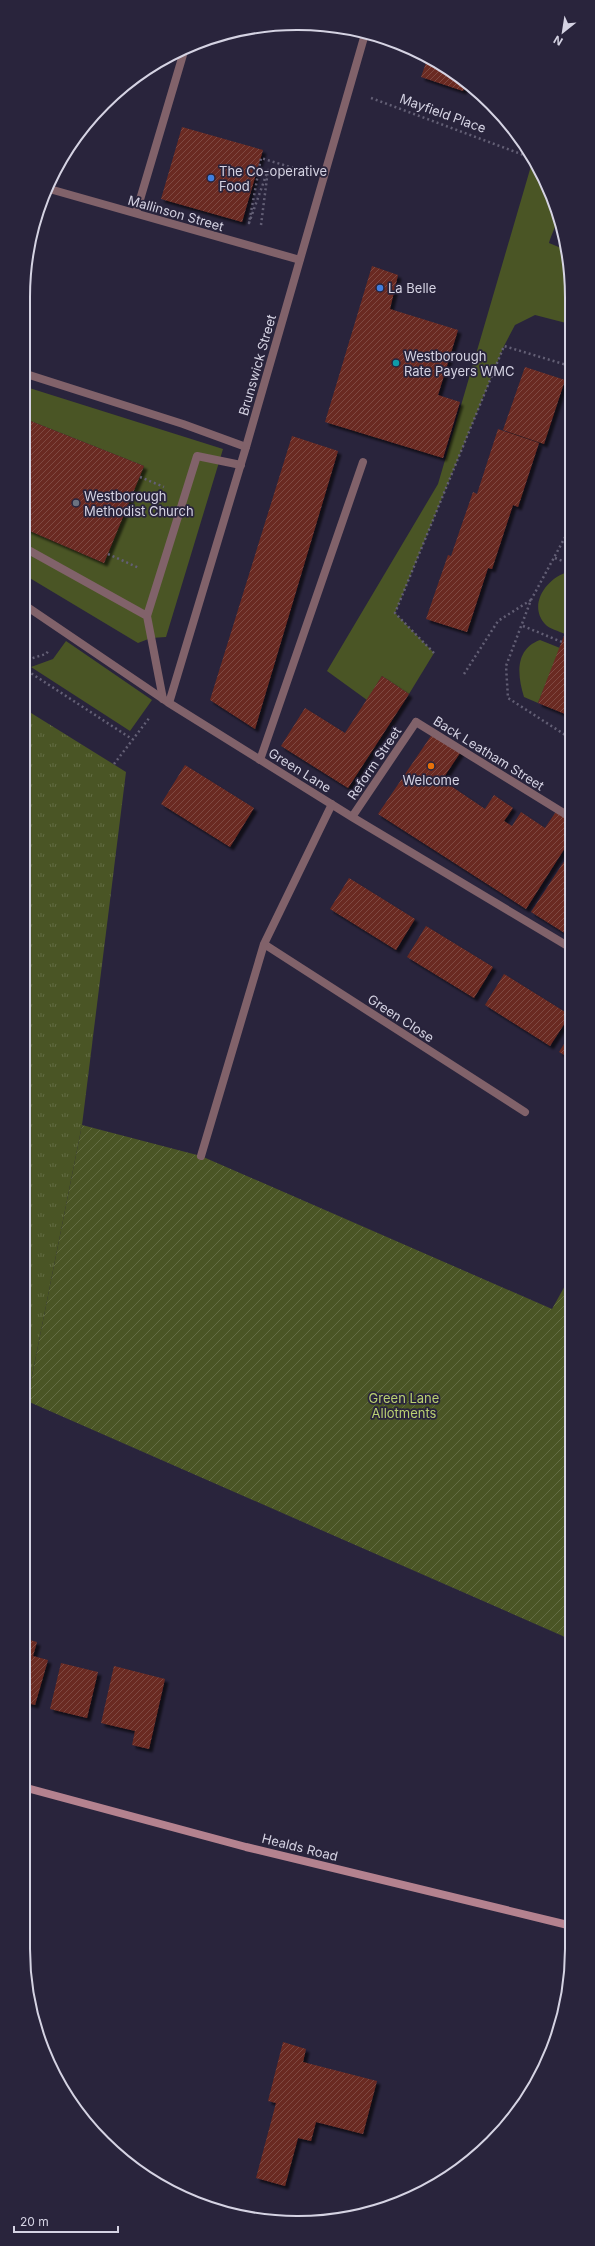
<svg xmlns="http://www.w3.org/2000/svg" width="595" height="2246" font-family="Inter,sans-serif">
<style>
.grass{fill:#4a5525}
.park{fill:url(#park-tufts)}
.garden{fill:url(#garden-furrows)}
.building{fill:url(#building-hatch);filter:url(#shadow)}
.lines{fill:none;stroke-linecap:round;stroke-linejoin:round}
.path{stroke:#635f75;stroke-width:2.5;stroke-dasharray:2 3;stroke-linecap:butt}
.lane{stroke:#81626a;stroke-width:8}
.street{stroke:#81626a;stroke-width:8}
.secondary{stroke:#b4828f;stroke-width:8}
.shop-dot{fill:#3f7fe0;stroke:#29243c;stroke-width:1.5}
.culture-dot{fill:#0f9aa8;stroke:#29243c;stroke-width:1.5}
.worship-dot{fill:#6b7280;stroke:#29243c;stroke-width:1.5}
.food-dot{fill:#e8710a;stroke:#29243c;stroke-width:1.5}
.labels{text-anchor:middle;stroke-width:3.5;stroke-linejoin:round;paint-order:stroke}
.street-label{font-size:13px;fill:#d5d3e3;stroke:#29243c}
.poi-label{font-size:13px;fill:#d5d3e3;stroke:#29243c;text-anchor:start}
.park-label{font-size:13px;fill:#bad072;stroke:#29243c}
.rim{fill:none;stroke:#d5d3e3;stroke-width:2}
</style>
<defs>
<pattern id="park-tufts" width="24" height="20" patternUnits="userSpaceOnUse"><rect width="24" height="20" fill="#4a5525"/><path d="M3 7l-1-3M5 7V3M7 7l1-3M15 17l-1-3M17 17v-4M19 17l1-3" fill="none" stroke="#636d44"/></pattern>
<pattern id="garden-furrows" width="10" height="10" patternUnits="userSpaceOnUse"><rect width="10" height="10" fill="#4a5525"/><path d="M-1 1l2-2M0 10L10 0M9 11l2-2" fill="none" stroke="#636d44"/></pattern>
<pattern id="building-hatch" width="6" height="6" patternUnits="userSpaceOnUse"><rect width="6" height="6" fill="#6b2b23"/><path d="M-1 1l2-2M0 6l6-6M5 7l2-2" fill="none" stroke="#7f4943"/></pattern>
<filter id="shadow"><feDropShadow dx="3.5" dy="3.5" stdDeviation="1" flood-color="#0009"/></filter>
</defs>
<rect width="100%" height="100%" fill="#29243c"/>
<path class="grass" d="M531,166c11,5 29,41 26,53 -1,8 -6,16 -8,24l17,7 4,12v62l-35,-9 -20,10 -11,21 -109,267 39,40 -25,41 -27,-18 -15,24 -40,-29 111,-187z
M23,386l200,63 -57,188 -15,1 -13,5 -115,-69v-46l81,35 40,-97 -121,-48z
M568,572h2v48l-5,14c-6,-3 -16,-5 -20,-10 -18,-20 3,-47 23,-52z
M540,640l20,8 -22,55 -14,-6c-7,-22 -9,-48 16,-57z
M66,641l86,59 -22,31 -99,-64 22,-8z"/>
<path class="park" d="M23,708l103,64 -44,353 -59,296z"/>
<path class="garden" d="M82,1125l119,31 351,153 19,-34 1,345 -7,17 -538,-236z"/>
<path class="building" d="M428,57l7,3 30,24 -2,7 -42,-14z
M182,127l81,23 -21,72 -81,-23z
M372,266l26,9 -8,34 68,21 -20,65 22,7 -17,56 -118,-36z
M525,367l40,13 -21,64 -41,-14z
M23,418l121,48 -40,97 -81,-35z
M498,429l41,14 -21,64 -5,-2 -21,64 -4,-1 -21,64 -41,-13 22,-64 3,1 22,-64 4,2z
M292,436l46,15 -83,278 -45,-29z
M570,620v96l-32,-13z
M382,676l27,18 -61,94 -67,-42 24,-38 40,25z
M433,733l29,17 -20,30 43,29 9,-14 19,13 -9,13 8,5 9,-14 24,16 12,-18 13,8v22l-44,69 -148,-95z
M185,765l69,43 -24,39 -69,-43z
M565,860l6,3v74l-40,-25z
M349,878l66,41 -19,31 -66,-41z
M426,926l67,41 -19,31 -67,-41z
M504,974l66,41 -20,31 -65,-41z
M571,1033v26l-12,-7z
M23,1638l14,4 -4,14 15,4 -13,45 -12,-3z
M61,1663l37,9 -11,46 -37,-9z
M114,1666l51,13 -16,70 -17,-4 3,-14 -34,-8z
M283,2042l23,7 -3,13 74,19 -14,53 -47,-12 -5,19 -13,-3 -13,48 -29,-8 20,-75 -8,-2z"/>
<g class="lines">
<path class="path" d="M371,98l158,59
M261,225l7,-55 -19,53 12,-65 42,13
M140,477l24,10
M570,528l-39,72 -25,66 2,32 62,40
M108,554l31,14
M555,558l15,6
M523,626l39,16
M434,653l-39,-40 109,-267 66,20
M23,661l23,-7 3,-4
M23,668l109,71
M464,674l34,-53 33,-21
M114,764l36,-47"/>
<path class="lane" d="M136,213l49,-165
M23,373l160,51 63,23
M23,547l124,69 16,83
M147,616l50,-160 44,9
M416,722l154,95
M260,760l103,-298"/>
<path class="street" d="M46,188l254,72
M23,604l146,99 183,114 219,131
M169,703l77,-256 119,-413
M352,817l64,-95
M264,944l261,168
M201,1156l63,-212 68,-140"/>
<path class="secondary" d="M23,1787l223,60 326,79"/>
</g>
<g class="shop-dot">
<circle cx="211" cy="178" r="4"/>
<circle cx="380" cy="288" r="4"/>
</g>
<circle class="culture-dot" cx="396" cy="363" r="4"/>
<circle class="worship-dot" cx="76" cy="503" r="4"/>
<circle class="food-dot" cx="431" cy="766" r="4"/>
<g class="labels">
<g class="street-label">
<text transform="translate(443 113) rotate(20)" y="5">Mayfield Place</text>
<text transform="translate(176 213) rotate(16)" y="5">Mallinson Street</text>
<text transform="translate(257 365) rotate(-74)" y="5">Brunswick Street</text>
<text transform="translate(489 753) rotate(32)" y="5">Back Leatham Street</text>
<text transform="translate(374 763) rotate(-56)" y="5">Reform Street</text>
<text transform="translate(300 770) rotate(32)" y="5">Green Lane</text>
<text transform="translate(401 1018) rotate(33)" y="5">Green Close</text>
<text transform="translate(300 1847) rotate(14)" y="5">Healds Road</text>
</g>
<g class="poi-label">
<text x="219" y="176">The Co-operative<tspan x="219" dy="15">Food</tspan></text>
<text x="388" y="293">La Belle</text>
<text x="404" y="361">Westborough<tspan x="404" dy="15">Rate Payers WMC</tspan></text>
<text x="84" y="501">Westborough<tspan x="84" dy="15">Methodist Church</tspan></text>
<text x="431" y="785" text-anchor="middle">Welcome</text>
</g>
<g class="park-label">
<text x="404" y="1403">Green Lane<tspan x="404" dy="15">Allotments</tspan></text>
</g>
</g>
<path d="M0 0H595V2246H0ZM297 30H298A267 267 0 0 1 565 297V1949A267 267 0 0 1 298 2216H297A267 267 0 0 1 30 1949V297A267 267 0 0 1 297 30Z" fill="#29243c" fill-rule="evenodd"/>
<path class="rim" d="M297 30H298A267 267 0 0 1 565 297V1949A267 267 0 0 1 298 2216H297A267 267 0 0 1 30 1949V297A267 267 0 0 1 297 30Z"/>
<g transform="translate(563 32) rotate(210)" stroke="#29243c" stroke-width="3" paint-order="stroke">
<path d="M0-3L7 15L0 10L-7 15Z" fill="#d5d3e3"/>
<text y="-6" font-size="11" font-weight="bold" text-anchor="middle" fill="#d5d3e3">N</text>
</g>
<path d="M14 2226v6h104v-6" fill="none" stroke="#d5d3e3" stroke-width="2"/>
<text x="20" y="2226" font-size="12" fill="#d5d3e3" stroke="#29243c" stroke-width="3" paint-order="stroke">20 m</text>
</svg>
